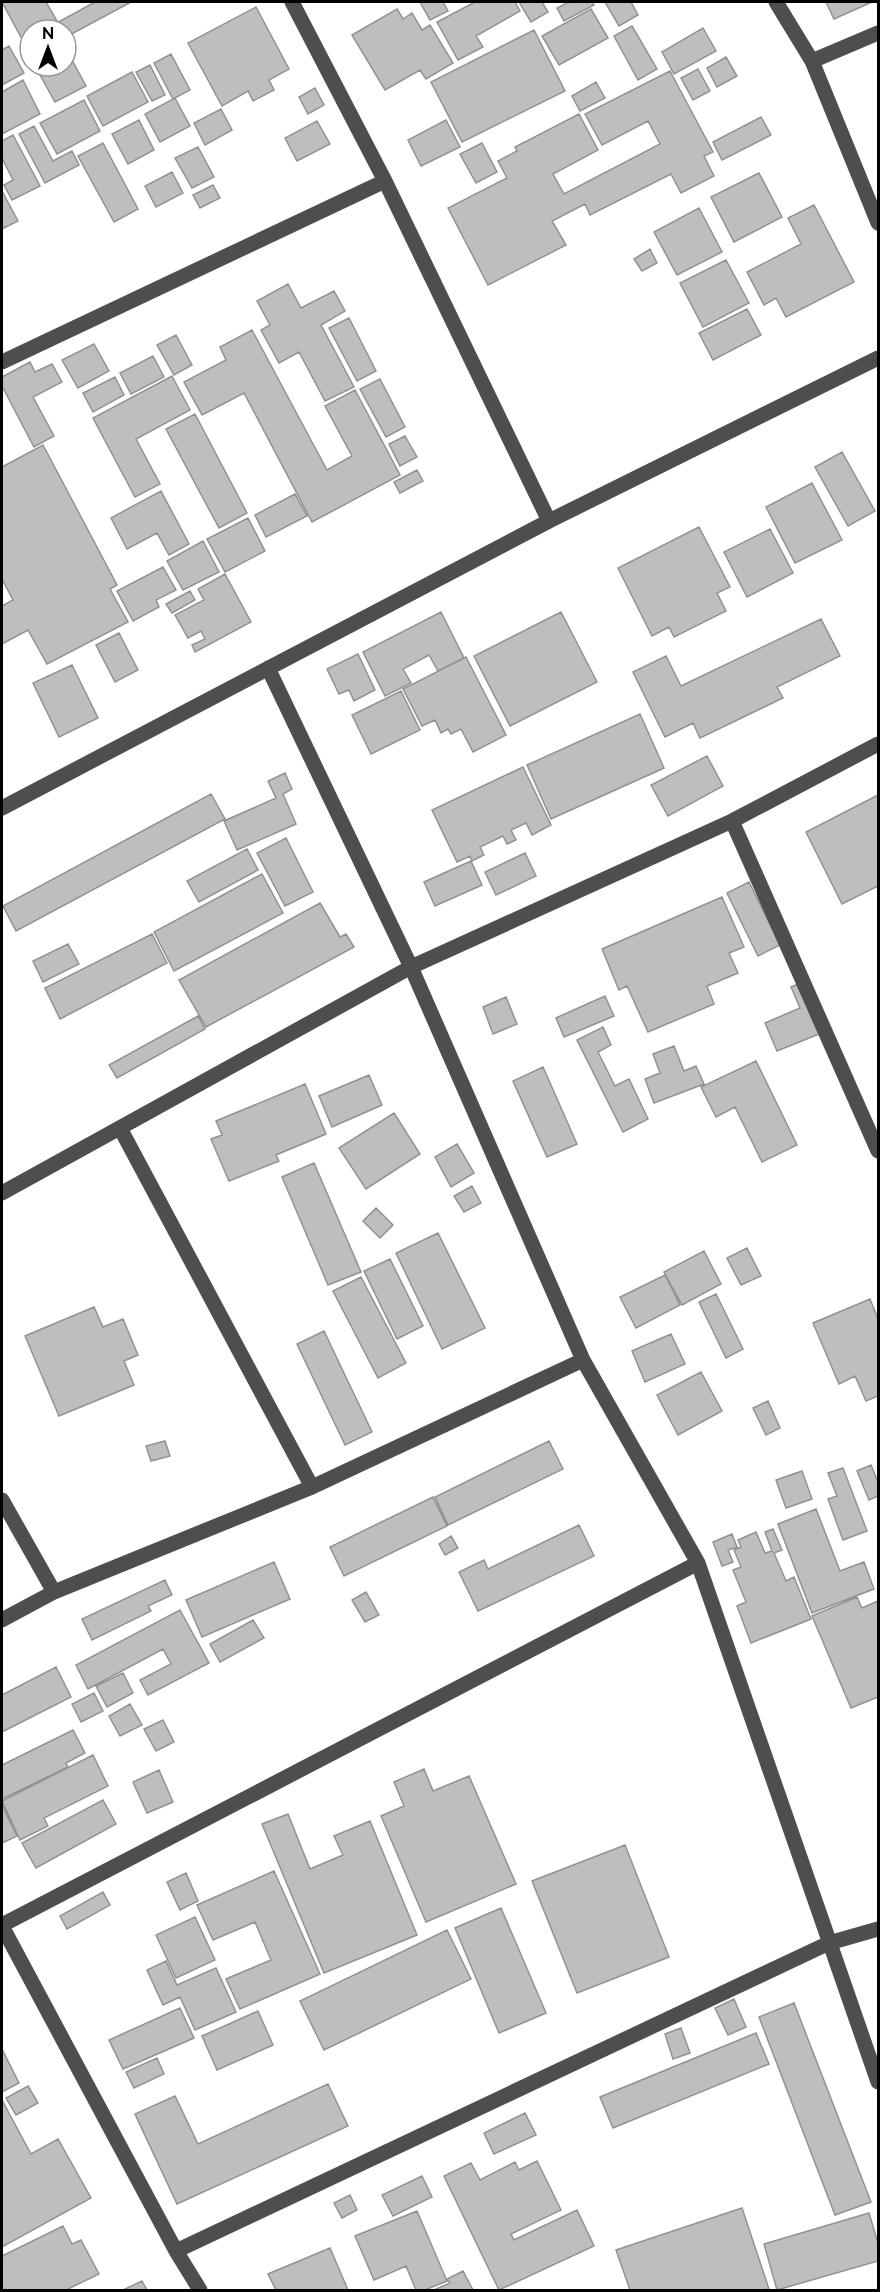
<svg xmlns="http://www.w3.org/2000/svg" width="880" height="2292" font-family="Raleway,sans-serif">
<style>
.building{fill:#bebebe;stroke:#929292;stroke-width:1.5}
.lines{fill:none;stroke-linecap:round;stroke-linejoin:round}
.minor{stroke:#4e4e4e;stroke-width:15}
</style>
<rect width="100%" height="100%" fill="#fff"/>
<path class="building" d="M2,2h44l11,19 -17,9h-10v5l-8,4z
M95,2h36l-65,35v-7h-22z
M420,2h23l5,9 -18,9z
M475,2h40l5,9 -44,25 7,11 -25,13 -21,-38z
M519,2h23l6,10 -17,10z
M569,2h23l2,3 -30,16 -7,-13z
M605,2h26l7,13 -19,11z
M826,2h46l-38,17z
M256,7l33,62 -20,11 5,10 -21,11 -5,-10 -26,15 -34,-63z
M397,9l6,10 9,-6 10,17 8,-5 23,38 -27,16 -6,-9 -35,20 -33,-55z
M591,9l17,29 -49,27 -17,-29z
M632,26l25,43 -19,11 -24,-44z
M703,28l13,23 -42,23 -12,-22z
M534,30l31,61 -103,51 -31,-60z
M9,46l15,27 -22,12v-35z
M66,49l20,37 -31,16 -20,-36h31z
M171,54l19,36 -17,9 -19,-36z
M726,57l11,19 -20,11 -10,-19z
M150,65l15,30 -13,6 -16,-29z
M698,69l12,22 -17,9 -12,-22z
M670,71l43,81 -9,4 10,20 -33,17 -10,-19 -81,41 -5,-11 -33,17 14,24 -78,40 -40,-77 59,-30 -9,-17 19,-10 -2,-4 64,-33 19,36 -45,24 11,20 96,-50 -12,-23 -46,24 -17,-31z
M132,72l16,30 -45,24 -16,-30z
M23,80l17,34 -38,20v-42z
M596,82l9,16 -25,13 -8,-15z
M315,88l9,17 -16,9 -9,-17z
M175,98l15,28 -30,16 -15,-28z
M84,100l16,31 -43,23 -17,-31z
M221,109l11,21 -27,15 -11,-22z
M761,117l10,18 -49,25 -9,-18z
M139,120l15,30 -26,14 -16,-30z
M446,120l14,27 -39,19 -13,-26z
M317,121l13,23 -33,17 -12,-23z
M34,126l19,35 19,-10 7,14 -34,18 -26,-49z
M13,135l27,51 -28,14 -8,-15 9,-5 -11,-22v-17z
M103,143l35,66 -24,13 -36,-66z
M482,143l15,29 -21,11 -16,-29z
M198,147l16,30 -22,11 -17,-30z
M172,172l11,21 -27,14 -11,-21z
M759,173l23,44 -48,25 -23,-45z
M213,185l7,13 -20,10 -7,-13z
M2,191l16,30 -16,8z
M814,205l40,77 -68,35 -10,-19 -12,7 -17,-33 54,-28 -13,-26z
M699,208l23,44 -45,23 -23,-43z
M650,249l7,14 -15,8 -8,-12z
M726,260l23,43 -46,24 -23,-44z
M288,284l13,24 33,-17 11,20 -24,14 33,62 -29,14 -26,-49 -20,11 -18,-33 9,-5 -13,-24z
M747,309l14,26 -48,25 -14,-27z
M349,318l27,53 -19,10 -28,-53z
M252,330l75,140 25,-14 -27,-50 30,-16 45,85 -88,47 -68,-129 -42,22 -18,-33 42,-22 -6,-13z
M176,335l16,30 -18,10 -17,-30z
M94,344l15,27 -31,17 -16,-28z
M153,356l11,21 -33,17 -11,-21z
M30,362l5,10 17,-8 10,18 -29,15 21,39 -20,11 -32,-61v-9z
M172,376l18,34 -54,29 24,45 -25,13 -42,-79z
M115,377l9,18 -31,17 -10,-19z
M380,379l25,48 -19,10 -26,-48z
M195,414l52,99 -28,15 -53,-99z
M405,436l12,21 -17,9 -11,-22z
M43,445l74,140 -7,4 18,33 -81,42 -19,-34 -26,14v-38l11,-6 -11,-21v-112z
M842,452l33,59 -27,15 -33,-59z
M417,470l6,11 -23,12 -6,-11z
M812,483l30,57 -47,23 -29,-56z
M161,491l28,53 -20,11 -12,-22 -30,16 -16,-31z
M295,494l12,22 -41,21 -11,-22z
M248,518l17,33 -40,21 -18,-33z
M699,527l31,60 -13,6 9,18 -52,26 -5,-10 -17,9 -34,-68z
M770,529l23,44 -46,24 -23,-45z
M203,541l16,31 -36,18 -16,-29z
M163,567l13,23 -20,10 3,7 -26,14 -16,-30z
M225,574l26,48 -56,30 -3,-7 13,-6 -4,-8 -13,7 -13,-23 29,-15 -6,-11z
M190,591l5,9 -23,13 -6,-9z
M441,612l23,46 -26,13 -9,-16 -26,14 8,14 -26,13 -22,-44z
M561,612l36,70 -87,44 -36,-70z
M821,619l19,37 -63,31 6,11 -83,40 -7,-15 -28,14 -32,-65 33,-16 15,30z
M119,633l19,37 -23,12 -19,-37z
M358,654l17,36 -21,11 -5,-11 -10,4 -12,-25z
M466,657l40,78 -33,17 -12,-23 -10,5 -3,-5 -7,4 -6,-13 -13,6 -19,-37z
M72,665l26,53 -39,19 -26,-54z
M401,691l19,39 -49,24 -19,-39z
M640,714l24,54 -113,51 -24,-54z
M707,756l16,30 -55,30 -17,-31z
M523,767l28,58 -19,10 -6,-12 -15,7 5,10 -9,4 -4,-8 -23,11 4,8 -12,6 -2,-5 -13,6 -25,-52z
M285,773l7,16 -9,5 13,30 -59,26 -13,-29 52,-23 -8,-17z
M211,794l14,25 -209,112 -13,-25z
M878,795v91l-36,18 -36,-72z
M286,838l27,54 -28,14 -28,-53z
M247,849l11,21 -59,32 -12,-21z
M525,853l11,23 -40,19 -11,-23z
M471,861l11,24 -47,21 -11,-24z
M262,874l21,39 -109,58 -20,-39z
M749,882l31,63 -22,11 -31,-63z
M722,897l22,50 -15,6 9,20 -31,13 7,18 -66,28 -21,-46 -8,4 -17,-41z
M320,903l20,34 6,-3 8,13 -148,80 -27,-47z
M152,934l15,29 -107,56 -15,-31z
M68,944l11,20 -36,18 -10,-21z
M798,984l21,50 -42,17 -12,-28 35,-15 -9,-21z
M605,996l9,20 -50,21 -8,-19z
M506,997l11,27 -24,10 -10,-27z
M198,1016l7,13 -88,49 -8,-13z
M603,1027l8,18 -13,7 17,34 14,-7 19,40 -25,13 -46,-92z
M674,1046l10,25 12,-5 8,18 -50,19 -9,-24 15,-6 -7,-19z
M756,1061l41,84 -35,17 -27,-55 -19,10 -15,-30z
M543,1067l34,77 -30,13 -34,-76z
M369,1075l13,30 -50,22 -13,-31z
M305,1084l21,50 -50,21 3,6 -50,20 -18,-42 11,-4 -6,-14z
M394,1113l26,41 -54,35 -27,-41z
M457,1144l17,29 -23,14 -16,-30z
M314,1163l47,109 -33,13 -46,-108z
M472,1186l9,17 -17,9 -10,-16z
M376,1208l17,17 -13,13 -17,-17z
M438,1233l47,95 -43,21 -46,-96z
M747,1248l14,28 -20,9 -14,-27z
M704,1251l17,33 -39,21 -18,-33z
M390,1259l33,67 -26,13 -33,-68z
M665,1275l15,30 -44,23 -16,-31z
M361,1277l45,86 -28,15 -45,-87z
M716,1294l27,55 -17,9 -27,-56z
M870,1299l8,20v77l-12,5 -11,-25 -16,8 -26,-61z
M94,1307l9,20 20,-8 15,36 -14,6 10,24 -75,31 -34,-80z
M324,1331l48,101 -27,13 -48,-101z
M671,1334l14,30 -40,18 -13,-31z
M701,1372l21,39 -44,24 -21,-40z
M768,1401l12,27 -14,7 -13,-27z
M165,1441l5,15 -19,5 -5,-15z
M549,1441l14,28 -115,56 -13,-28z
M871,1465l7,17v14l-9,4 -12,-29z
M843,1468l24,63 -24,9 -15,-41 9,-3 -9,-23z
M802,1471l10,28 -26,9 -10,-28z
M433,1497l14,29 -103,50 -14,-29z
M816,1509l24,62 24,-9 10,27 -62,24 -34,-89z
M579,1525l15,31 -116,55 -19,-39 25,-12 4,9z
M773,1529l9,21 -8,3 12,28 8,-4 17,42 -60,24 -14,-37 9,-4 -13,-32 8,-3 -7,-17 7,-3 -3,-7 18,-8 9,21 7,-2 -7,-19z
M732,1534l5,13 -9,3 5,12 -11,4 -9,-24z
M451,1536l7,12 -13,7 -6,-11z
M274,1562l16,37 -88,38 -16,-37z
M165,1580l7,15 -24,11 3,5 -59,29 -10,-21z
M366,1592l13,23 -14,7 -13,-22z
M857,1597l5,11 16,-7v96l-27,11 -39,-92z
M180,1610l29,53 -61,32 -8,-15 31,-16 -8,-15 -75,40 -12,-24z
M253,1620l11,18 -44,24 -10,-18z
M56,1667l15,30 -69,35v-37z
M123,1673l10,20 -26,14 -11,-21z
M94,1693l9,18 -22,11 -9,-18z
M130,1704l12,21 -22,11 -11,-20z
M163,1720l11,22 -18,9 -12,-22z
M73,1730l12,23 -19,10 2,4 -66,32v-34z
M93,1755l15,31 -64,32 4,8 -28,14 -18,-39z
M424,1769l9,22 36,-15 47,108 -90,38 -45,-106 23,-10 -10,-24z
M159,1770l14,32 -26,11 -14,-31z
M103,1800l13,24 -80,44 -14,-25z
M2,1805l15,31 -15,7z
M288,1814l22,55 33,-14 -9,-19 36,-15 47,114 -93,38 -62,-149z
M625,1845l44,112 -92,36 -45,-112z
M274,1871l46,103 -80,35 -14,-30 45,-19 -16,-38 -42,18 -16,-35z
M186,1873l12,28 -18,9 -13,-28z
M103,1892l7,13 -43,24 -7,-13z
M501,1908l45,105 -47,20 -44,-105z
M195,1917l20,43 -39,18 -20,-43z
M447,1930l24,49 -147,71 -24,-49z
M166,1961l11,24 39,-17 20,44 -41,18 -15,-33 -17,8 -16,-35z
M734,1999l12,28 -18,8 -13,-27z
M794,2003l77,199 -36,13 -76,-198z
M180,2008l14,30 -71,31 -14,-29z
M258,2011l15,34 -56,25 -15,-34z
M681,2028l9,25 -17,6 -8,-25z
M756,2033l13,31 -156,64 -13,-31z
M2,2049l17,34 -17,9z
M157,2058l7,16 -30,14 -8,-16z
M328,2084l20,42 -171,78 -42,-90 40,-18 23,48z
M28,2086l10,17 -22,12 -10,-17z
M2,2100l29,54 27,-15 33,59 -89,49z
M525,2113l11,22 -42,19 -10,-21z
M537,2161l24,49 -50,24 3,6 63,-30 17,36 -95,44 -55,-114 27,-13 9,17 35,-18 4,8z
M422,2176l10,21 -39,19 -11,-21z
M350,2195l7,15 -15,8 -8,-15z
M742,2208l27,81 -6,1h-133l-14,-40z
M417,2211l30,70 -22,9h-9l-10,-24 -32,14 -19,-44z
M869,2213l9,30v18l-101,29 -13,-46z
M63,2226l9,18 9,-4 18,34 -33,16h-64v-34z
M330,2248l18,42h-72l-8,-16z
M463,2271l10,19h-39l16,-7 -3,-4z
M142,2281l5,9h-24z"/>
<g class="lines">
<path class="minor" d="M292,2l93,179 164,340
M776,2l36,59 66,162
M812,61l66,-28
M2,362l383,-181
M268,668l143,299 172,393 115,203 180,519
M2,808l547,-287 329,-163
M732,821l146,330
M120,1128l192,359
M2,1193l409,-226 321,-146 146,-77
M2,1500l52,92
M2,1620l52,-28 258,-105 271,-127
M2,1925l696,-362
M2,1926l174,325 24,39
M176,2251l653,-308 49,-14"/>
</g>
<rect width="880" height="2292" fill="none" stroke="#000000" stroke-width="6"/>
<g transform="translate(48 48)"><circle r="28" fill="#ffffff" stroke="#999999" stroke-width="1.5"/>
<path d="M0-4.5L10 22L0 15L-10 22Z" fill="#000000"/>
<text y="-9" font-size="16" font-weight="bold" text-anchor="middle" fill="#000000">N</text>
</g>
</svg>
